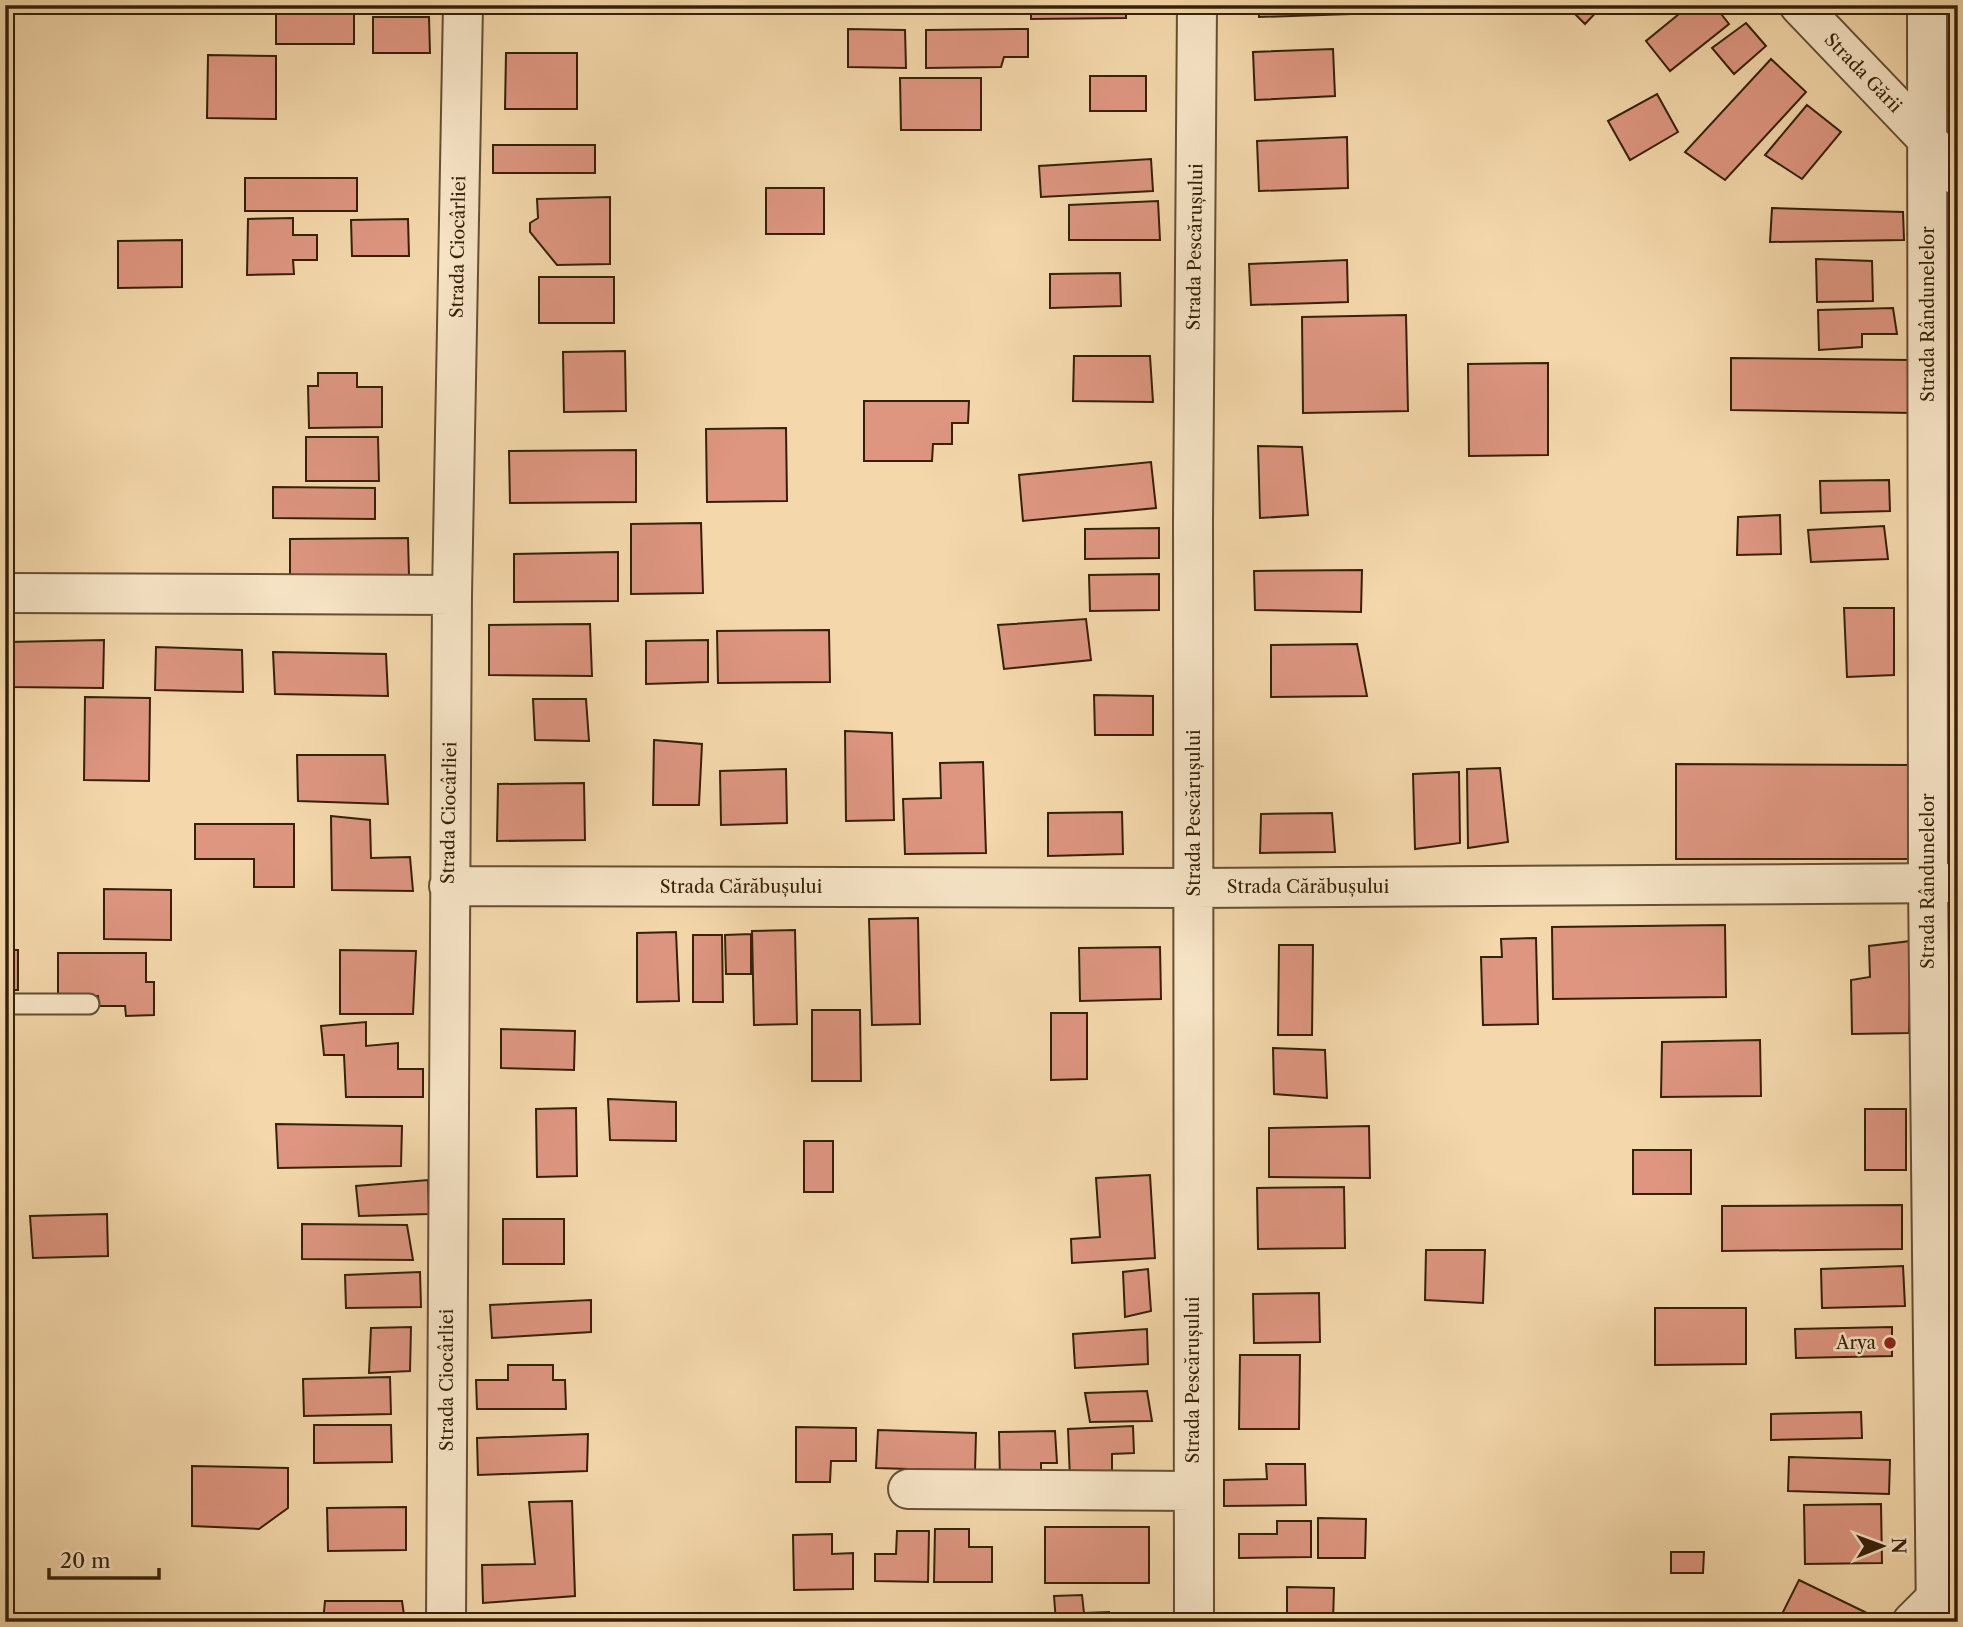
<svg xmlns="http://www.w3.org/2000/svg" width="1963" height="1627" font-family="'Libre Caslon Text',serif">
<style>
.building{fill:#de9681;stroke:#352109;stroke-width:2}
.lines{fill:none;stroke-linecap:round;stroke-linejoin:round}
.service-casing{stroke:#654f32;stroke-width:23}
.minor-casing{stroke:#654f32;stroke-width:42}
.tertiary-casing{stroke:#654f32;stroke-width:42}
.service{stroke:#f8e6c8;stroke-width:19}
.minor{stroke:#f8e6c8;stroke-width:38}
.tertiary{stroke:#f8e6c8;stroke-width:38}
.poi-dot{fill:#8f2418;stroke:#f8e6c8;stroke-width:2.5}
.labels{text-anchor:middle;stroke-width:5;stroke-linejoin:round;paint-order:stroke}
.street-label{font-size:18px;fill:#352109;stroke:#f8e6c8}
.poi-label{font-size:18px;fill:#352109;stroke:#f8e6c8;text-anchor:end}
</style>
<rect width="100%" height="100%" fill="#f4d8ab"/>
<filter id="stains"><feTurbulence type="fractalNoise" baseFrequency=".00286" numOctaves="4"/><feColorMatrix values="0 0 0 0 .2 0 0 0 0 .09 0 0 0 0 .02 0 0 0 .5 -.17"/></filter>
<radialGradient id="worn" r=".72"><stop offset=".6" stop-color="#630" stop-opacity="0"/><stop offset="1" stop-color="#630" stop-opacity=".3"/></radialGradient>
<path class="building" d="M276,5h78v39h-78z
M1031,5h95v13l-95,1z
M1259,5h92v9l-92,3z
M1566,5h37l-18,19z
M1690,5h24l15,19 -59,47 -24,-30z
M373,17h56l1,36h-57z
M1746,23l20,23 -32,28 -22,-26z
M848,29l57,1 1,38 -58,-1z
M1028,29v28h-24l-3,10 -75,1v-38z
M1333,49l2,47 -80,4 -2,-48z
M506,53h71v56h-72z
M208,55l68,1v63l-69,-1z
M1771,59l35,33 -81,88 -40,-28z
M1090,76h56v35h-56z
M900,78h81v52h-80z
M1657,94l21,38 -48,28 -22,-39z
M1807,105l34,27 -39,47 -37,-24z
M1347,137l1,51 -89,3 -2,-50z
M493,145h102v28h-102z
M1151,159l2,32 -112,6 -2,-31z
M245,178h112v33h-112z
M766,188h58v46h-58z
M610,197v67l-53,1 -27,-33v-9l8,-5 -1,-19z
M1158,201l2,39h-91v-35z
M1772,208l131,4 1,28 -134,2z
M293,218v17h24v25h-24l1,14 -47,1 1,-56z
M408,219l1,37h-57l-1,-36z
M182,240v47l-64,1v-47z
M1816,259l56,2 1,40 -56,1z
M1347,260l1,42 -97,3 -2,-41z
M1120,273l1,33 -71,2v-34z
M539,277h75v46h-75z
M1893,308l4,26h-35v13l-43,3 -1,-40z
M1406,315l2,96 -105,2 -1,-96z
M625,351l1,60 -62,1 -1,-60z
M1074,356h76l3,46 -80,-1z
M1731,358l181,2v53l-181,-3z
M1548,363v92l-79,1 -1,-92z
M318,373h39v14h25v40l-73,1 -1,-42h10z
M864,401h105l-1,22h-16v21h-19l-1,17h-68z
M786,428l1,73 -80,1 -1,-73z
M306,437h72l1,44h-73z
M1258,446l44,1 6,68 -48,3z
M636,450v52l-126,1 -1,-52z
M1151,462l5,46 -133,13 -4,-46z
M1889,480l1,31 -69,2 -1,-32z
M273,487l102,1v31l-102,-1z
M1780,515l1,39 -44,1 1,-38z
M701,523l2,70 -72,1v-70z
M1884,526l4,33 -77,3 -3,-32z
M1159,528v30l-74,1v-30z
M408,538l1,38 -119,1v-38z
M618,552v49l-104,1v-48z
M1362,570l-1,42 -106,-2 -1,-39z
M1159,574v36l-69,1 -1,-36z
M1844,608h50v67l-47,2z
M1086,619l5,41 -87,9 -6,-44z
M590,624l2,52 -103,-1v-50z
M829,630l1,52 -112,1 -1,-52z
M104,640l-1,48 -92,-1 -3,-45z
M708,640v42l-62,2v-43z
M1357,644l10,52 -96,1v-52z
M156,647l86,3 1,42 -88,-2z
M273,652l113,2 2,42 -113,-2z
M1094,695l59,1v39h-58z
M85,697l65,1 -1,83 -65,-1z
M533,699h53l3,42 -54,-1z
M845,731l47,2 2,87 -48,1z
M654,740l48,4 -3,61h-46z
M297,755h88l3,49 -90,-3z
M983,762l3,91 -81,1 -2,-55 38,-1 -1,-35z
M1676,764l236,1 -1,94h-235z
M1500,768l8,74 -40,6 -1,-79z
M786,769l1,54 -66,2 -1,-54z
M1459,772l1,71 -45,6 -2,-75z
M584,783l1,57 -88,1 1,-57z
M1122,812l1,42 -75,2v-43z
M1332,813l3,39 -75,1 1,-39z
M331,816l39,4 1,38 39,-1 3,34 -81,-1z
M195,824h99v63h-40v-28h-59z
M104,889l67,1v50l-67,-1z
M918,918l2,106 -48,1 -3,-106z
M1725,925l1,72 -173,2 -1,-72z
M795,930l2,94 -43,1 -2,-94z
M676,932l3,69 -42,1v-69z
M751,934v40h-25l-1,-39z
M693,935h29l1,67h-30z
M1536,938l2,86 -55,1 -2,-68h21l-1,-18z
M1911,941l-2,92 -57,1 -1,-54 19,-3 -1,-31z
M1279,945h34l-1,90h-34z
M1160,947l1,52 -81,2 -1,-53z
M5,950h13v40h-13z
M340,950l76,1 -3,63h-73z
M58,953h88v29h8v33l-28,1 -1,-10h-26l-1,-10h-40z
M812,1010h48l1,71h-49z
M1051,1013h36v66l-36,1z
M366,1022v24l32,-3v26h25v28h-77l-2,-42h-20l-3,-29z
M501,1029l74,2 -1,39 -73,-2z
M1760,1040l1,56 -100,1 1,-55z
M1273,1048l52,2 2,48 -53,-4z
M608,1099l68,3v39l-66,-1z
M576,1108l1,68 -40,1 -1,-68z
M1865,1109h41v61h-41z
M276,1124l126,2 -1,40 -123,2z
M1369,1126l1,52 -101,-1v-49z
M804,1141h29v51h-29z
M1633,1150h58v44h-58z
M1150,1175l5,83 -83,5 -1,-24 29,-2 -4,-59z
M428,1180l1,34 -70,2 -3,-30z
M1344,1187l1,61 -87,1 -1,-61z
M1902,1205v44l-180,2v-45z
M107,1214l1,42 -75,2 -3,-42z
M503,1219h61v45h-61z
M302,1224l105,1 6,35 -111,-1z
M1426,1250h59l-2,53 -58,-3z
M1903,1266l2,40 -83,2 -1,-39z
M1148,1269l3,42 -26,6 -2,-45z
M420,1272l1,35 -75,1 -1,-33z
M1319,1293l1,49 -66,1 -1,-49z
M591,1300v32l-99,6 -2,-33z
M1655,1308h91v56l-91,1z
M411,1327l-1,44 -41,2 2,-45z
M1892,1327v29l-96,2 -1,-29z
M1147,1329l1,35 -73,4 -2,-34z
M1240,1355h60l-1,74h-60z
M508,1365h45v15h12l1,29h-89l-1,-29h32z
M390,1377l1,37 -87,2 -1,-37z
M1147,1391l5,30 -62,1 -5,-29z
M1861,1412l1,26 -91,2v-26z
M314,1425h77l1,37 -78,1z
M1133,1426l1,27 -22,1v24l-42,1 -2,-50z
M796,1427l60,1v33h-25l-1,21h-34z
M878,1430l98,3 -1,38 -99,-3z
M1055,1431l2,32h-16v16l-41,1 -1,-48z
M588,1434l-1,37 -109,4 -1,-37z
M1789,1457l101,3 -1,34 -101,-3z
M1266,1464h39l1,41 -82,1v-26l43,-1z
M192,1466l96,2v40l-29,21 -67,-3z
M572,1501l3,95 -92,7 -1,-38 53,-1 -6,-62z
M1881,1504l1,59 -77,1 -1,-59z
M406,1507v43l-78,1 -1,-43z
M1318,1518l48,1 -1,39h-47z
M1277,1521h34v36l-72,1v-24h38z
M1045,1527h104v56h-104z
M935,1529h34v18h23v35h-58z
M897,1531h32l-1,51 -53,-1v-27h21z
M832,1534v20l21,-1v36l-59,1 -1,-55z
M1671,1552h33l-1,21h-32z
M1799,1580l68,33 -4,9h-85z
M1287,1587l47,1 -1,34h-77l1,-7 30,1z
M1082,1595l2,18 25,-1v10h-53l-2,-26z
M325,1601h77l3,21h-82z"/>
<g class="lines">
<defs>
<path id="service" d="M5,1004h84"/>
<path id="minor" d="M5,593l447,2
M449,886l746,2 763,-5
M908,1489l284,2
M446,1622l6,-1027 11,-590
M1194,1622l-1,-1101 4,-516
M1912,1622l46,-46"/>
<path id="tertiary" d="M1799,5l129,135 30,36
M1927,5l1,878 8,739"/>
</defs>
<use href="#service" class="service-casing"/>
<use href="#minor" class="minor-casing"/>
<use href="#tertiary" class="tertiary-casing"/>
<use href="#service" class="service"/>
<use href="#minor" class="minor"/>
<use href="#tertiary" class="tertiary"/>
</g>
<circle class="poi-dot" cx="1890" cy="1343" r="7"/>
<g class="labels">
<g class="street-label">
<text transform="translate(1863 73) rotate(46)" y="6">Strada Gării</text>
<text transform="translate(458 247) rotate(-89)" y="6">Strada Ciocârliei</text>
<text transform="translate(1195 247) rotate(-89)" y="6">Strada Pescărușului</text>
<text transform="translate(1928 314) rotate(-90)" y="6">Strada Rândunelelor</text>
<text transform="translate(449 813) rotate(-89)" y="6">Strada Ciocârliei</text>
<text transform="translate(1194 813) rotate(-90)" y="6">Strada Pescărușului</text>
<text transform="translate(1928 881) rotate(-90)" y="6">Strada Rândunelelor</text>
<text x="741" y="893">Strada Cărăbușului</text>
<text x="1308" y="893">Strada Cărăbușului</text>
<text transform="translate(447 1380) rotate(-90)" y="6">Strada Ciocârliei</text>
<text transform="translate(1193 1380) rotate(-90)" y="6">Strada Pescărușului</text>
</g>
<g class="poi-label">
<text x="1876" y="1349">Arya</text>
</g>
</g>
<rect width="1963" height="1627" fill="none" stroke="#f4d8ab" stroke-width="28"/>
<rect x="7" y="7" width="1949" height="1613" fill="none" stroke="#352109" stroke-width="3.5"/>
<rect x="14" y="14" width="1935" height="1599" fill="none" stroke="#352109" stroke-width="2"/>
<g transform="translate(1882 1546) rotate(89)" stroke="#f8e6c8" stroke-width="5" paint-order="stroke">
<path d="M0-5L12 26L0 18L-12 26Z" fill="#352109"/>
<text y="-10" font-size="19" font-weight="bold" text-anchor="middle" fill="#352109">N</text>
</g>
<path d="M49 1568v10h110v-10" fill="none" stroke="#352109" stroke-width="3.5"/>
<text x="60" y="1568" font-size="21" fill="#352109" stroke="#f8e6c8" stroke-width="5" paint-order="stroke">20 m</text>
<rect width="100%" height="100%" filter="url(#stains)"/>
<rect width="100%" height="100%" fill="url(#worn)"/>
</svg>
